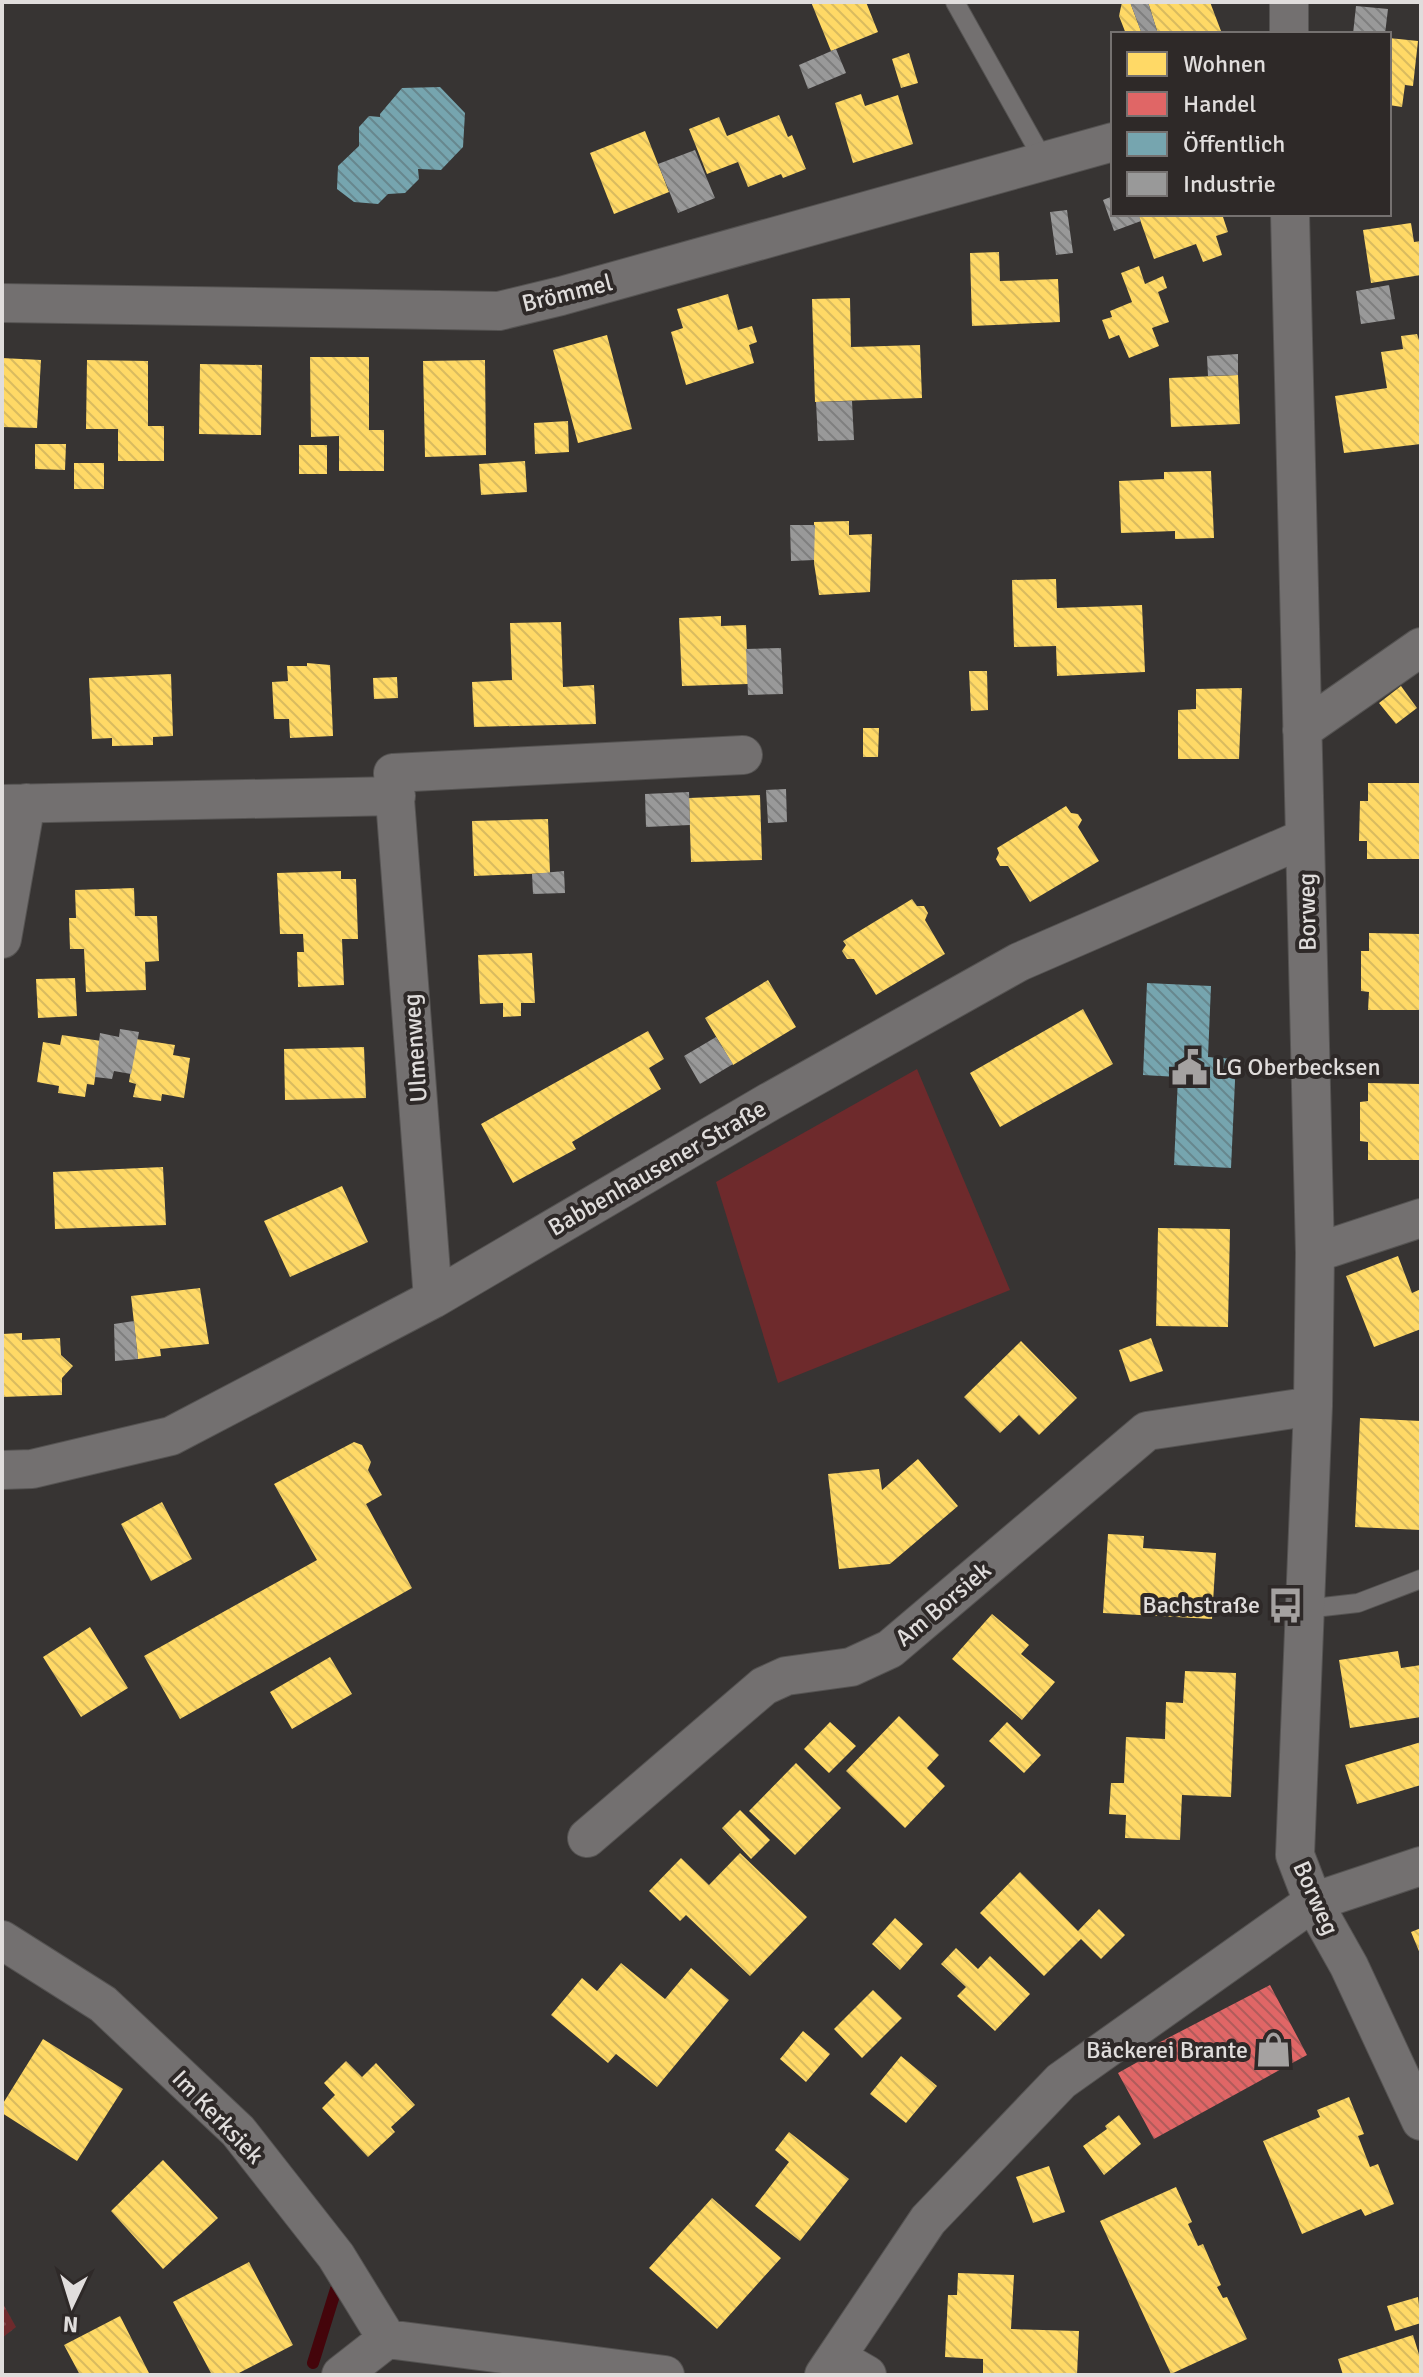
<svg xmlns="http://www.w3.org/2000/svg" width="1423" height="2377" font-family="Signika,sans-serif">
<style>
.grass{fill:url(#grass-dots)}
.park{fill:#6e2a2c}
.homes{fill:url(#homes-back-hatch)}
.shops{fill:url(#shops-back-hatch)}
.public{fill:url(#public-back-hatch)}
.industry{fill:url(#industry-back-hatch)}
.lines{fill:none;stroke-linecap:round;stroke-linejoin:round}
.stream{stroke:#44050b;stroke-width:12}
.service-casing{stroke:#555352;stroke-width:20}
.minor-casing{stroke:#555352;stroke-width:40}
.service{stroke:#737070;stroke-width:18}
.minor{stroke:#737070;stroke-width:38}
.labels{text-anchor:middle;stroke-width:8;stroke-linejoin:round;paint-order:stroke}
.street-label{font-size:24px;fill:#e0dddc;stroke:#2e2928}
.poi-label{font-size:24px;fill:#e0dddc;stroke:#2e2928;text-anchor:end}
</style>
<defs>
<pattern id="grass-dots" width="8" height="8" patternUnits="userSpaceOnUse" patternTransform="scale(2)"><rect width="8" height="8" fill="#6e2a2c"/><path d="M2 2h.1M6 6h.1" fill="none" stroke="#82484a" stroke-width="1.8" stroke-linecap="round"/></pattern>
<pattern id="homes-back-hatch" width="6" height="6" patternUnits="userSpaceOnUse" patternTransform="scale(2)"><rect width="6" height="6" fill="#ffd966"/><path d="M-1 5l2 2M0 0l6 6M5-1l2 2" fill="none" stroke="#d9bb5f"/></pattern>
<pattern id="shops-back-hatch" width="6" height="6" patternUnits="userSpaceOnUse" patternTransform="scale(2)"><rect width="6" height="6" fill="#e06666"/><path d="M-1 5l2 2M0 0l6 6M5-1l2 2" fill="none" stroke="#b15b5b"/></pattern>
<pattern id="public-back-hatch" width="6" height="6" patternUnits="userSpaceOnUse" patternTransform="scale(2)"><rect width="6" height="6" fill="#76a5af"/><path d="M-1 5l2 2M0 0l6 6M5-1l2 2" fill="none" stroke="#67878e"/></pattern>
<pattern id="industry-back-hatch" width="6" height="6" patternUnits="userSpaceOnUse" patternTransform="scale(2)"><rect width="6" height="6" fill="#999"/><path d="M-1 5l2 2M0 0l6 6M5-1l2 2" fill="none" stroke="#7f7f7f"/></pattern>
</defs>
<rect width="100%" height="100%" fill="#373433"/>
<path class="grass" d="M2,2302l14,25 -14,11z"/>
<path class="park" d="M917,1069l93,221 -232,93 -62,-201z"/>
<path class="homes" d="M811,2h55l12,30 -47,19z
M1122,2h8l12,32h-16l-7,-18z
M1148,2h62l11,29 -8,3h-55z
M1389,38l29,3 -5,45 -8,-1 -3,22 -13,-2z
M909,53l9,30 -17,5 -9,-29z
M861,94l4,12 33,-11 15,49 -60,19 -18,-60z
M779,115l9,22 4,-2 14,34 -23,9 -2,-4 -33,13 -10,-25 -31,12 -18,-45 30,-12 8,19z
M645,131l24,61 -55,22 -24,-61z
M1138,214h84l6,18 -12,4 6,19 -19,7 -7,-18 -42,15z
M1411,223l3,19 7,-1v34l-50,8 -8,-53z
M999,252l1,29 58,-2 2,43 -88,4 -2,-73z
M1139,266l6,18 18,-8 4,12 -9,4 11,30 -17,6 7,18 -30,12 -10,-23 -10,4 -7,-19 10,-3 -2,-6 22,-9 -11,-29z
M728,294l10,36 14,-4 5,16 -8,3 5,18 -68,22 -15,-53 12,-4 -6,-19z
M850,298l1,49 69,-2 2,53 -107,4 -3,-103z
M1417,334l4,12v98l-77,9 -9,-57 52,-8 -6,-36 22,-3 -2,-13z
M607,335l25,94 -54,14 -25,-93z
M310,357h59v73h15v41h-45v-35l-28,1z
M2,358l39,2 -4,68 -35,-1z
M87,360l61,1v65h16v35h-46v-32h-32z
M485,360l1,95 -61,2 -2,-96z
M200,364l62,1 -1,70 -62,-1z
M1238,375l2,49 -69,3 -2,-49z
M568,421l1,31 -34,2 -1,-31z
M35,444h31l-1,26 -30,-1z
M299,445h28v29h-28z
M525,461l2,31 -46,3 -2,-31z
M74,463h30v26h-30z
M1211,471l3,67 -39,1v-8l-54,2 -2,-52 45,-2v-7z
M849,521v14l23,-1 -2,58 -51,3 -5,-32v-41z
M1056,579l1,29 85,-3 3,67 -88,4 -1,-30 -42,1 -2,-67z
M721,616v10l25,-1 2,59 -66,2 -3,-68z
M561,622l2,65 31,-2 2,39 -122,3 -2,-45 40,-2 -2,-57z
M307,663l23,2 3,71 -43,2 -1,-19h-15l-2,-37 16,-1 -1,-15h20z
M969,671h18l1,39 -17,1z
M171,674l2,62 -20,1v8l-41,1v-8l-20,1 -3,-61z
M397,677l1,21 -24,1 -1,-21z
M1401,686l16,22 -21,16 -17,-21z
M1242,688l-3,71h-61v-49l18,-1v-20z
M863,728h16l-1,29h-15z
M1368,783h53v76h-54v-18h-8l1,-40h8z
M760,795l2,65 -71,2 -2,-64z
M1066,806l5,7 7,1 4,6 -4,7 21,34 -69,41 -22,-36h-8l-4,-7 3,-6 -2,-5z
M548,819l2,54 -76,3 -2,-55z
M341,871v8h15l2,60h-16l2,46 -46,2 -1,-35h7l-1,-18h-23l-3,-61z
M134,888l1,28h22l2,45 -14,1 1,28 -60,2 -2,-43h-14l-1,-31h7l-1,-28z
M912,899l5,7h7l4,7 -3,7 20,34 -69,41 -22,-36h-7l-5,-8 4,-6 -3,-4z
M1369,933l52,1v76h-53l1,-18 -8,-1v-40h8z
M532,953l3,50h-14v13l-18,1v-14l-23,1 -2,-49z
M75,978l2,38 -39,2 -2,-39z
M768,980l28,47 -63,38 -28,-47z
M1083,1009l30,55 -113,63 -30,-54z
M648,1031l16,28 -15,9 12,21 -89,53 4,7 -63,34 -32,-59z
M62,1035l39,6 -7,44 -7,-1 -2,13 -27,-4 1,-7 -22,-4 6,-40 17,3z
M136,1039l39,6 -2,10 17,3 -6,40 -22,-4 -1,7 -28,-4 3,-13 -7,-2z
M364,1047l2,51 -81,2 -1,-51z
M1368,1083l53,1v76h-53v-18l-8,-1v-39l8,-1z
M163,1167l3,58 -111,4 -2,-57z
M342,1186l26,56 -78,35 -26,-56z
M1158,1228l72,1 -2,98 -72,-1z
M1398,1256l14,37 9,-4v40l-47,18 -28,-71z
M200,1288l9,56 -49,5 1,7 -23,3 -7,-63z
M22,1333v7l38,-2 1,17 12,11 -11,12v17l-60,2v-63z
M1151,1338l12,33 -33,11 -11,-32z
M1021,1341l56,57 -38,37 -20,-20 -19,18 -36,-36z
M1360,1418l61,3v109l-66,-3z
M354,1442l8,3 9,17 -3,8 14,25 -16,9 46,84 -232,131 -36,-63 173,-96 -43,-76z
M918,1459l40,47 -68,58 -51,5 -11,-95 51,-5 3,21z
M162,1502l30,57 -41,22 -30,-57z
M1108,1534l36,2 -1,12 73,5 -4,66 -109,-6z
M992,1614l37,31 -8,9 34,28 -33,38 -70,-61z
M90,1627l38,61 -47,29 -38,-60z
M1398,1651l3,17 20,-3v52l-71,11 -11,-68z
M330,1657l22,37 -60,35 -22,-37z
M1185,1671l51,2 -5,124 -49,-2 -2,45 -55,-2 1,-23 -17,-1 2,-31h13l2,-46 39,2 1,-37 17,1z
M899,1716l40,39 -12,13 18,18 -40,42 -59,-57z
M830,1722l26,24 -27,27 -25,-24z
M1007,1722l34,33 -17,18 -35,-32z
M1421,1742v43l-64,19 -12,-39z
M796,1763l45,45 -46,47 -46,-44z
M740,1810l30,30 -19,19 -29,-31z
M740,1853l67,64 -57,59 -64,-61 -6,6 -31,-30 32,-33 28,27z
M1020,1872l58,59 21,-22 26,26 -24,24 -20,-20 -37,37 -64,-63z
M895,1918l28,26 -23,26 -28,-26z
M1421,1928v28l-10,-24z
M956,1948l22,21 12,-13 40,38 -35,37 -38,-35 9,-9 -25,-23z
M621,1963l44,36 26,-31 38,32 -72,87 -41,-33 -8,9 -57,-48 31,-37 15,13z
M873,1990l29,28 -40,40 -28,-29z
M803,2031l27,23 -24,28 -26,-23z
M43,2039l80,50 -46,72 -75,-48v-8z
M901,2056l36,30 -31,37 -36,-29z
M346,2061l16,16 14,-14 39,42 -24,22 4,5 -27,25 -46,-49 13,-13 -11,-12z
M1349,2097l15,37 -6,2 12,31 8,-3 16,40 -29,12 -4,-7 -59,25 -39,-93 57,-24 -3,-7z
M1119,2115l22,29 -37,31 -21,-29 24,-17 -2,-3z
M789,2132l60,47 -49,62 -45,-35 34,-44 -14,-12z
M163,2160l55,58 -55,51 -52,-58z
M1049,2166l16,46 -32,11 -17,-46z
M1176,2187l16,35 -4,2 10,22 5,-2 18,41 -4,2 6,11 4,-1 20,42 -76,35 -71,-153z
M712,2198l69,60 -64,71 -68,-61z
M249,2262l44,83 -58,30h-23l-39,-73z
M958,2273l56,2 -3,54 68,2 -2,44h-94v-16l-38,-2 3,-62h9z
M1418,2297l3,26 -26,8 -8,-25z
M120,2316l30,59h-70l-16,-30z
M1413,2335l8,26v14h-78l-5,-16z"/>
<path class="shops" d="M1270,1985l37,70 -153,84 -36,-66 25,-14 -4,-6z"/>
<path class="public" d="M440,87l25,26 -2,34 -22,23 -23,-1 1,10 -14,14 -17,1 -10,10 -24,-2 -17,-13 1,-23 21,-20v-19l10,-11 11,1v-3l22,-26z
M1147,983l64,3 -3,71 28,2 -5,109 -57,-3 4,-88 -35,-2z"/>
<path class="industry" d="M1130,2h18l10,32h-16z
M1356,6l32,3 -3,25h-32z
M836,49l10,24 -38,16 -9,-24z
M695,150l20,48 -37,15 -20,-49z
M1113,196v18h25l3,7 -27,10 -11,-31z
M1067,210l6,43 -17,2 -6,-43z
M1389,285l6,34 -34,5 -5,-33z
M1238,354v21l-30,1 -1,-20z
M852,401l2,39 -36,1 -2,-39z
M790,525h25l-1,35 -23,1z
M781,648l2,46 -35,1 -2,-46z
M786,789l1,33 -19,1 -2,-33z
M689,792l1,33 -44,2 -1,-33z
M564,871l1,22 -32,1 -1,-20z
M120,1029l19,3 -8,42 -17,-3 -2,8 -17,-2 5,-44 19,4z
M716,1037l17,27 -33,20 -16,-28z
M134,1321l4,38 -23,2 -1,-37z"/>
<g class="lines">
<path class="stream" d="M313,2363l23,-74"/>
<defs>
<path id="service" d="M955,2l89,159
M1305,1609l53,-6 63,-24"/>
<path id="minor" d="M1289,34v-32
M1290,214l25,1039 -2,153 -18,449 18,47 36,64 72,155
M2,303l497,8 62,-15 552,-154
M1302,730l119,-83
M2,804l394,-8
M2,939l24,-136
M1315,1253l106,-35
M433,1299l-40,-526 350,-18
M2,1470l30,-1 139,-33 262,-137 336,-197 250,-140 286,-124
M587,1838l177,-152 22,-10 65,-9 39,-18 257,-218 166,-25
M2,1940l101,64 135,127 98,125 51,83 278,36
M836,2357l31,18
M341,2375l46,-36
M824,2375l104,-155 133,-139 252,-179 108,-36"/>
</defs>
<use href="#service" class="service-casing"/>
<use href="#minor" class="minor-casing"/>
<use href="#service" class="service"/>
<use href="#minor" class="minor"/>
</g>
<defs>
<symbol id="civic-bare" viewBox="-9 -9 18 18"><path d="M-.6-6.5H3V-4.5H.6V-3L4-1V1h2V6H-6V1h2V-1L-.6-3ZM-1.2 2.5V6h2.4V2.5Z" fill="#a5a2a1" stroke="#2e2928" stroke-width="2.5" paint-order="stroke"/></symbol>
<symbol id="bus-bare" viewBox="-9 -9 18 18"><path d="M-5-6H5V4H4V6H2V4H-2V6H-4V4H-5ZM-3.5-4V0h7V-4ZM-3.5 1.2v1.5H-2V1.2ZM2 1.2v1.5H3.5V1.2Z" fill="#a5a2a1" stroke="#2e2928" stroke-width="2.5" paint-order="stroke"/></symbol>
<symbol id="shop-bare" viewBox="-9 -9 18 18"><path d="M-5-2.5h2.3a2.7 3.5 0 0 1 5.4 0H5L5.5 6h-11ZM-1.5-2.5h3a1.5 2.3 0 0 0-3 0Z" fill="#a5a2a1" stroke="#2e2928" stroke-width="2.5" paint-order="stroke"/></symbol>
</defs>
<g fill-rule="evenodd">
<use href="#civic-bare" x="1164" y="1042" width="51" height="51"/>
<use href="#bus-bare" x="1260" y="1580" width="51" height="51"/>
<use href="#shop-bare" x="1248" y="2024" width="51" height="51"/>
</g>
<g class="labels">
<g class="street-label">
<text transform="translate(567 293) rotate(-14)" y="8">Brömmel</text>
<text transform="translate(1307 912) rotate(-91)" y="8">Borweg</text>
<text transform="translate(415 1048) rotate(-94)" y="8">Ulmenweg</text>
<text transform="translate(657 1168) rotate(-30)" y="8">Babbenhausener Straße</text>
<text transform="translate(943 1604) rotate(-40)" y="8">Am Borsiek</text>
<text transform="translate(1316 1898) rotate(66)" y="8">Borweg</text>
<text transform="translate(218 2117) rotate(46)" y="8">Im Kerksiek</text>
</g>
<g class="poi-label">
<text x="1215" y="1075" text-anchor="start">LG Oberbecksen</text>
<text x="1260" y="1613">Bachstraße</text>
<text x="1248" y="2058">Bäckerei Brante</text>
</g>
</g>
<rect width="1423" height="2377" fill="none" stroke="#e0dddc" stroke-width="8"/>
<rect x="1111" y="32" width="280" height="184" fill="#2e2928" stroke="#757170" stroke-width="2"/>
<rect x="1127" y="52" width="40" height="24" fill="#ffd966" stroke="#757170" stroke-width="2"/>
<text x="1183" y="72" font-size="24" fill="#e0dddc">Wohnen</text>
<rect x="1127" y="92" width="40" height="24" fill="#e06666" stroke="#757170" stroke-width="2"/>
<text x="1183" y="112" font-size="24" fill="#e0dddc">Handel</text>
<rect x="1127" y="132" width="40" height="24" fill="#76a5af" stroke="#757170" stroke-width="2"/>
<text x="1183" y="152" font-size="24" fill="#e0dddc">Öffentlich</text>
<rect x="1127" y="172" width="40" height="24" fill="#999999" stroke="#757170" stroke-width="2"/>
<text x="1183" y="192" font-size="24" fill="#e0dddc">Industrie</text>
<g transform="translate(72 2305) rotate(184)" stroke="#2e2928" stroke-width="6" paint-order="stroke">
<path d="M0-6L14 30L0 20L-14 30Z" fill="#e0dddc"/>
<text y="-12" font-size="22" font-weight="bold" text-anchor="middle" fill="#e0dddc">N</text>
</g>
</svg>
